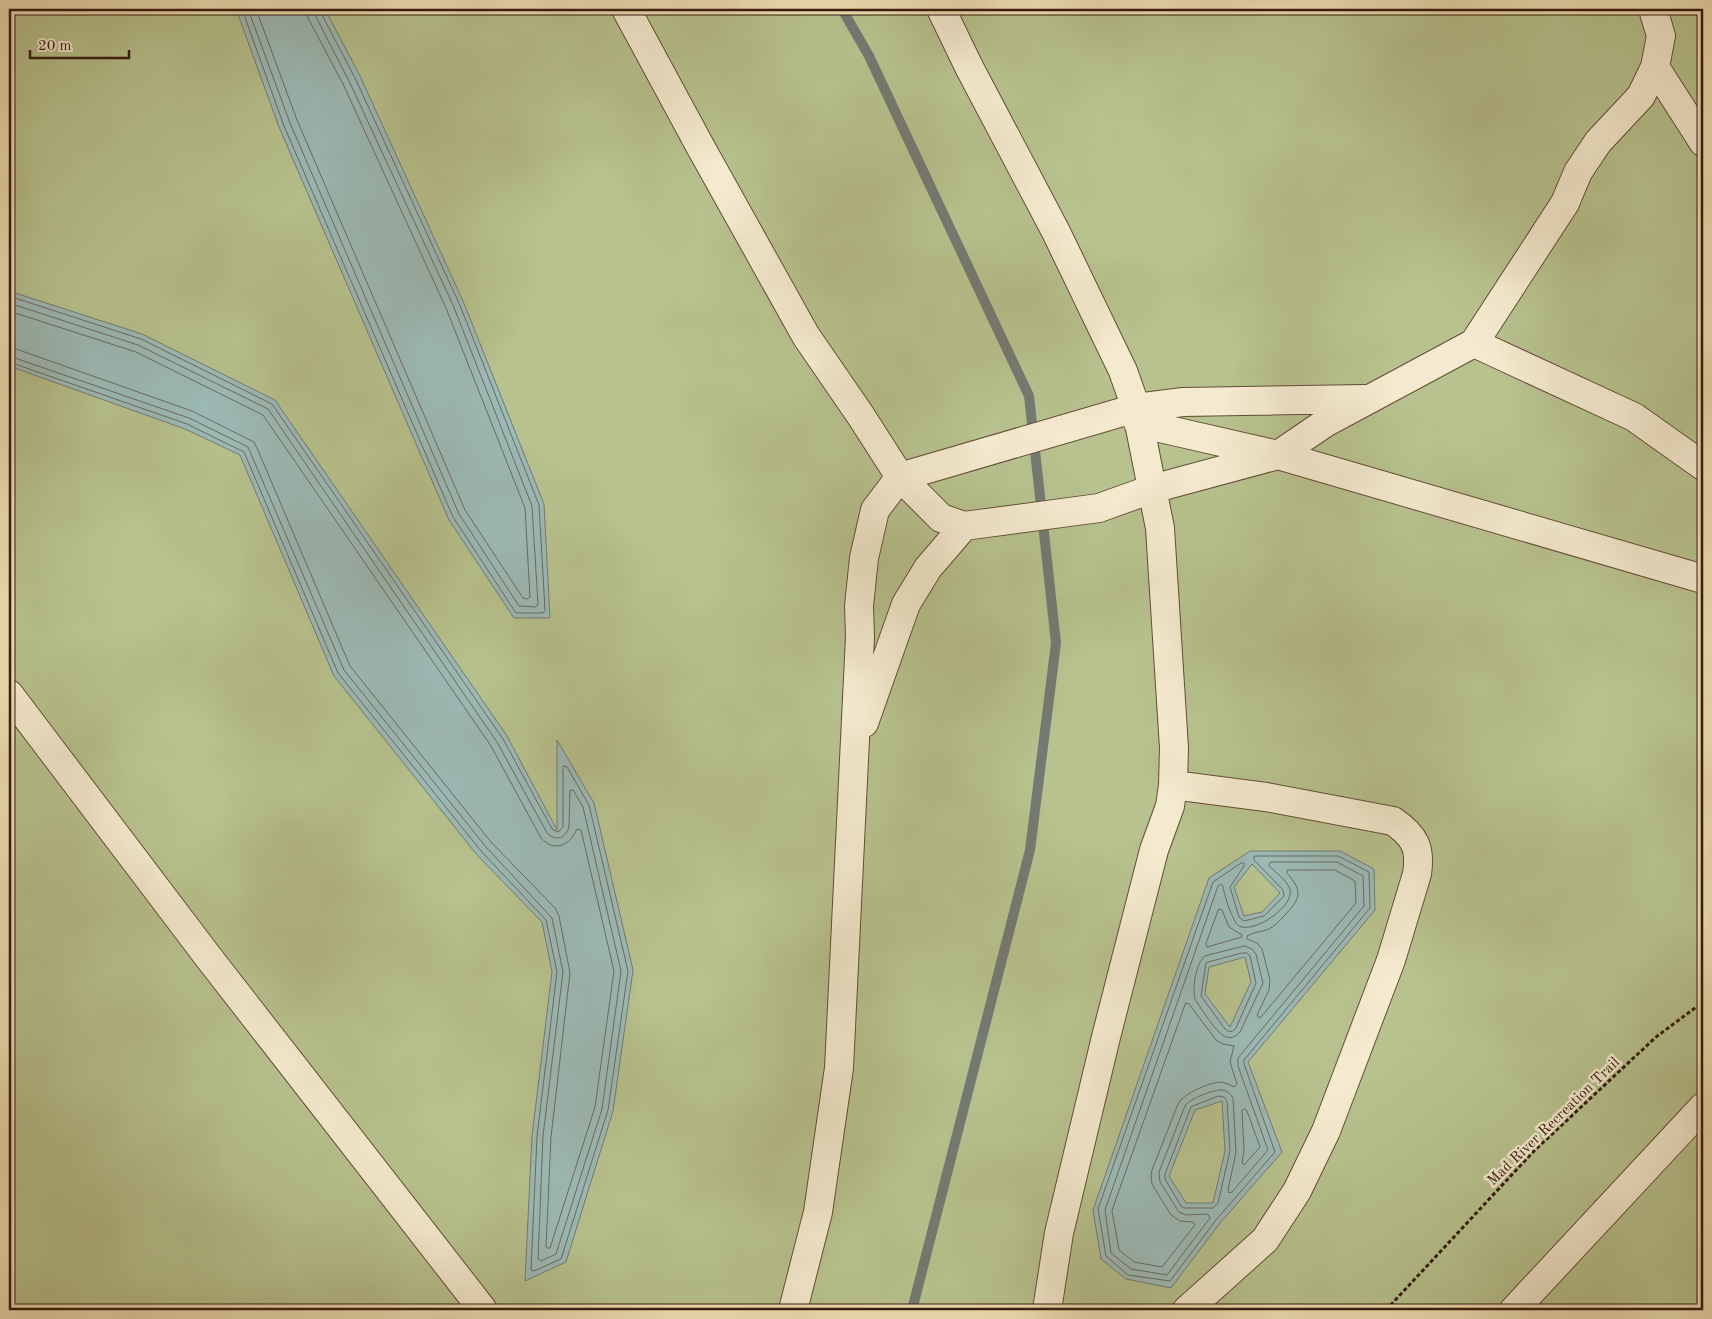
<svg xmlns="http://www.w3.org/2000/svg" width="1712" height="1319" font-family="'Old Standard TT',serif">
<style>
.green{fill:#b7c28e;stroke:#776e4e}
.water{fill:#9cbab6;stroke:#747a73;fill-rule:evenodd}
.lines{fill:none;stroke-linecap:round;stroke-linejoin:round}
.shore{stroke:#6a6a62;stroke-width:1}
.stream{stroke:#747a73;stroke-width:10}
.minor-casing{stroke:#654b38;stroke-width:30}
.path{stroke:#371a0f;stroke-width:3;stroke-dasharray:4 2.5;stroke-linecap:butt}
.minor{stroke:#f4eace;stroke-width:28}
.labels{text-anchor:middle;stroke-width:5;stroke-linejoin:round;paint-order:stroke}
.street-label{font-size:15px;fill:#371a0f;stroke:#f4eace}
</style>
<rect width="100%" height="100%" fill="#eedfb4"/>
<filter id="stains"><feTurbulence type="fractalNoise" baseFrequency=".004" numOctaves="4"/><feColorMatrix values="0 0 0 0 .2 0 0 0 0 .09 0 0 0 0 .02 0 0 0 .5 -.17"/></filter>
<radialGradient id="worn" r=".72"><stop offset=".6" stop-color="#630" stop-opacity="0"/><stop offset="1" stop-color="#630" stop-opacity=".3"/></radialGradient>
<path class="green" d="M9,9h1694v1301h-1694z"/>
<path class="water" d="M236,9h89l35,67 103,225 81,203 6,114h-36l-65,-98 -170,-393z
M9,291l133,43 133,66 232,336 50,94v-90l37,63 39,167 -20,141 -47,151 -41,19 7,-145 20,-164 -10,-50 -65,-67 -143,-179 -94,-221 -55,-26 -176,-63z
M1250,851h90l34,18 1,41 -127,152 34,90 -62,71 -49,65 -45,-9 -25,-20 -8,-49 116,-332zM1252,864l28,29 -18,19 -18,4 -10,-29zM1245,957l6,25 -21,45 -25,-33 4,-27zM1222,1101l3,50 -12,52h-27l-17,-27 26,-66z"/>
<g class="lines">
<path class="shore" d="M242,9l42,117 169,391 63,96h27l2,-3 -6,-105 -80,-202 -104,-225 -34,-65v-4
M248,9l42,114 169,391 60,92 17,1 2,-3 -6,-98 -79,-201 -104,-224 -34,-66 -1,-6
M256,9l41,111 168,390 58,88 5,1 2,-2 -5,-89 -79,-200 -103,-224 -35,-66 -1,-9
M9,296l132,43 131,65 231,335 49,90 6,3 5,-5v-61l4,1 22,38 39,166 -20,139 -47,149 -27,12 -3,-1 6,-134 20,-164 -11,-52 -65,-69 -143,-178 -94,-221 -57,-28 -178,-62
M9,303l129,42 130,64 229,333 50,91c9,9 20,5 22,-7l1,-36h3l10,17 38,164 -19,138 -46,145 -15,7 -3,-2 5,-123 20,-164 -11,-54 -66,-71 -142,-177 -96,-223 -59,-29 -180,-62
M9,311l127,41 127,63 228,331 50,92c14,15 29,7 36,-9l4,1 33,141 -19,136 -45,141h-3l-1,-2 5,-109 19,-164 -11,-57 -4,-8 -64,-66 -141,-176 -93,-218 -3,-6 -62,-31 -176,-62 -7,-1
M1255,856h83l31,16 1,36 -126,152v4l31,88 -59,68 -46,61 -42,-6 -22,-19 -8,-47 115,-327 28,-19h3v3l-14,21 9,30 5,4 20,-5 20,-20 -1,-6 -29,-30z
M1271,862h66l26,14 1,30 -126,152v8l30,84 -36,42 -3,1 -1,-3 8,-38 -3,-54c-3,-4 -5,-7 -10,-8 -9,-1 -34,9 -38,16l-26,66 1,10 19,30 7,3 22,-1 2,4 -43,57 -36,-6 -20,-16 -6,-43 113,-324 3,-2 2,2c1,8 9,35 16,40 15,8 56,-20 51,-37 -3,-8 -14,-17 -21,-23z
M1288,870h47l20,11 1,22 -95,114 -2,1 -2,-3 12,-25 1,-10 -8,-31 -5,-6 -10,-4v-3c6,-4 15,-4 22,-7 6,-3 10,-8 15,-13 16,-17 20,-24 3,-43z
M1219,909l3,1 7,17 13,8v2l-35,10 -1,-3z
M1245,946l7,3 4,5 7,29 -23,49c-4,4 -8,7 -14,5 -9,-3 -26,-30 -31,-38 -3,-11 1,-37 10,-43z
M1242,953h5l3,3 6,27 -20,45c-3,4 -7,5 -11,1l-24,-33 5,-33z
M1186,1003l3,1 27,36 7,4 11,2 -4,16 7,22 -3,3c-4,-2 -8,-4 -12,-5 -12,0 -38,11 -44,22l-26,66 -1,6 1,8 19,31 9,6 13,1 2,3 -33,42 -28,-5 -15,-12 -7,-39z
M1219,1096l5,1 3,4 3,50 -12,52 -5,5h-29l-3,-2 -16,-27v-5l26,-67z
M1244,1109l3,2 13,36 -16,18 -2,-2 2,-13 -2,-39z"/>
<path class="stream" d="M842,9l27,47 160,340 27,247 -26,207 -118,460"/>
<defs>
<path id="minor" d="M626,9l74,137 106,190 55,80 39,61 41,41 23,8 135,-18 53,-19 126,-34 47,-32 149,-80 91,-140 13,-31 20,-30 43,-46 14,-29
M941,9l28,58 87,165 67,139 13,37 24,120 14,220 -1,37 -3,21 -16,44 -48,187 -47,196 -12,77
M1653,9l8,27 -6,31 48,75
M1474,343l160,74 69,49
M1138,423l140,32 425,124
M9,694l200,264 274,352
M864,723l42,-119 22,-36 36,-42
M1173,785l93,12 127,24c22,15 28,27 24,53l-26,86 -65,171 -29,60 -32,49 -78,70
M793,1310l25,-98 21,-144 21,-431 -1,-31 5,-48 11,-48 25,-33 236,-69 47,-6 182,-3
M1514,1310l189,-203"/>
</defs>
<use href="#minor" class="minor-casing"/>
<path class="path" d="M1386,1310l148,-159 122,-114 47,-35"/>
<use href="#minor" class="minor"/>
</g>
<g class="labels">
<g class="street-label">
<text transform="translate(1553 1121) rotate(-44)" y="5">Mad River Recreation Trail</text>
</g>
</g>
<rect width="1712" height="1319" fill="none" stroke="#eedfb4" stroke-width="30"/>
<rect x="10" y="10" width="1692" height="1299" fill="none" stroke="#371a0f" stroke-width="2.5"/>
<rect x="15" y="15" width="1682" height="1289" fill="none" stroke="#371a0f"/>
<path d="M30 50v8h99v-8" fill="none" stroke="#371a0f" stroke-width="2.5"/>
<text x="38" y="50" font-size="15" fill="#371a0f" stroke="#f4eace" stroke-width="4" paint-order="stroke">20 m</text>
<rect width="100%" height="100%" filter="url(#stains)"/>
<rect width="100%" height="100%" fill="url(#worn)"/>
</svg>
